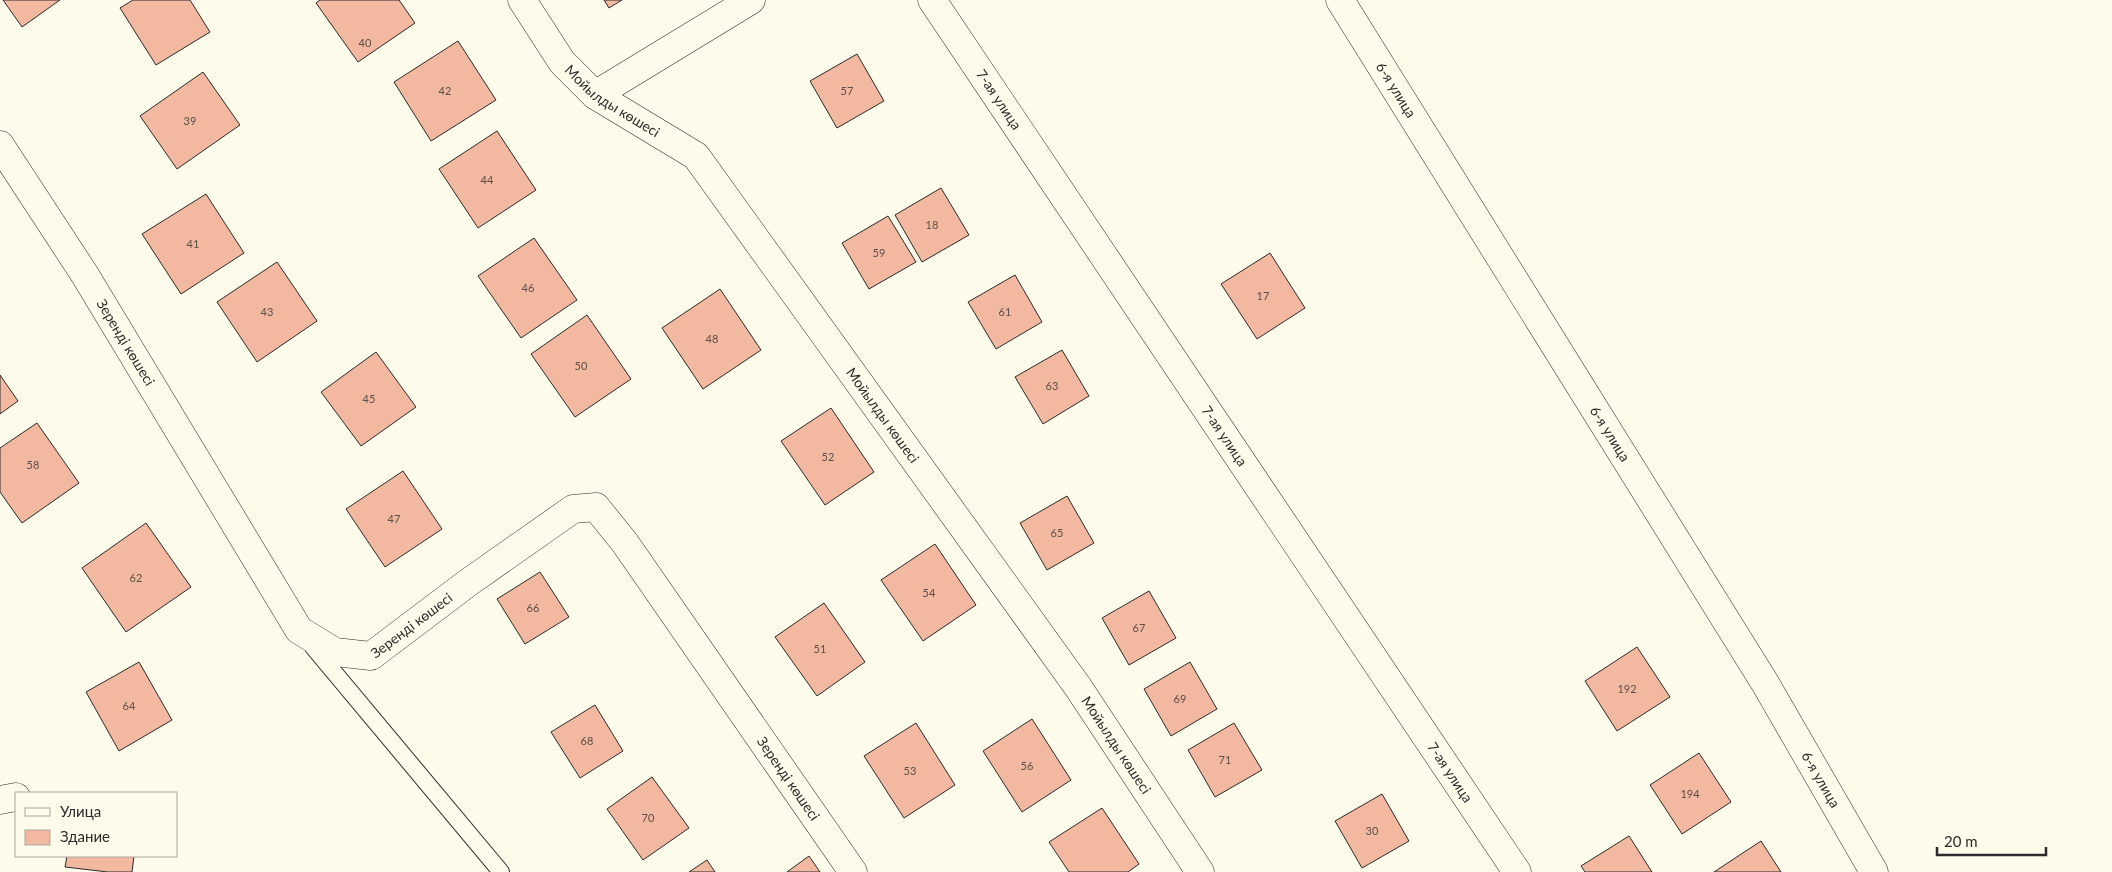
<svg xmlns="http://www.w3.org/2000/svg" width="2112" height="872" font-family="Lato,sans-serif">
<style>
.building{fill:#f2b8a0;stroke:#2b2b2b}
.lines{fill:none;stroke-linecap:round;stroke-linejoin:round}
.lane-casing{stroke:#2b2b2b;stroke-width:18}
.street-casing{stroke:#2b2b2b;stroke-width:29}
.lane{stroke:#fdfbea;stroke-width:16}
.street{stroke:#fdfbea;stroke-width:28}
.labels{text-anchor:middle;stroke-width:4;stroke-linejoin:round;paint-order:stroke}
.number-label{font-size:11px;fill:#5d4e48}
.street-label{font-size:14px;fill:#2b2b2b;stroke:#fdfbea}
</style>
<rect width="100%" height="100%" fill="#fdfbea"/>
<path class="building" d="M3,0h57l-38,27z
M133,0h57l20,32 -54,33 -36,-57z
M320,0h79l16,23 -57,39 -42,-59z
M604,0h18l-13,8z
M458,41l38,59 -65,41 -37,-59z
M857,54l27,47 -47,27 -27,-47z
M203,72l37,53 -63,44 -37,-53z
M497,131l39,59 -58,38 -39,-59z
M941,188l28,47 -47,27 -27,-47z
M206,194l38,59 -63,41 -39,-60z
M888,216l28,46 -47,27 -27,-46z
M534,238l43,62 -56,38 -43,-62z
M1270,253l35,55 -48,31 -36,-55z
M277,262l40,59 -60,41 -40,-60z
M1015,275l27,47 -46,27 -28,-47z
M720,289l41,61 -58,39 -41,-61z
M587,315l44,64 -56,38 -44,-63z
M1062,350l27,46 -46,28 -28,-47z
M376,352l40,55 -55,39 -40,-54z
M0,375l18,26 -18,13z
M831,408l43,64 -49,33 -44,-64z
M37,423l42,60 -57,40 -22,-31v-44z
M403,471l39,58 -57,38 -39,-58z
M1067,496l27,47 -47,27 -27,-47z
M146,523l45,64 -65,45 -44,-64z
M935,544l41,61 -53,36 -42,-61z
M540,572l29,45 -44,27 -28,-45z
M1149,591l27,47 -47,27 -27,-47z
M824,603l41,59 -48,34 -42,-59z
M1637,647l33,50 -53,34 -32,-50z
M139,662l33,58 -53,31 -33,-59z
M1190,662l27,47 -46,27 -27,-47z
M595,705l28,46 -43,27 -29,-46z
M1032,719l39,61 -49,32 -39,-61z
M916,723l39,62 -51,33 -40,-62z
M1234,723l28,47 -47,27 -27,-47z
M1699,753l32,49 -49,32 -32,-49z
M652,777l37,51 -46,32 -36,-51z
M1382,794l27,47 -47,27 -27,-47z
M1102,808l37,56 -11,8h-59l-20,-30z
M1629,836l23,36h-67l-4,-6z
M1761,841l20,31h-67z
M67,856h67l-2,16h-24l-43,-5z
M809,856l11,16h-33z
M707,860l8,12h-26z"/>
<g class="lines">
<defs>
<path id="lane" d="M313,647l188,225"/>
<g id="street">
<path id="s1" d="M522,0l40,62 33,33 101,61 382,531 122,185"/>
<path id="s2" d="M932,0l585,872"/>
<path id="s3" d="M1340,0l425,683 109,189"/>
<path d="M595,95l156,-95"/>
<path id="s4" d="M0,145l85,130 214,355 36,22 36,4 98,-74 104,-73 23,-2 29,36 228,329"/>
<path d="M0,800l16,-3"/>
</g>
</defs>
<use href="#lane" class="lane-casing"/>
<use href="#street" class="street-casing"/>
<use href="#lane" class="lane"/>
<use href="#street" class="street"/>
</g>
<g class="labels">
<g class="number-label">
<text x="365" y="47">40</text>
<text x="445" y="95">42</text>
<text x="847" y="95">57</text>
<text x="190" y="125">39</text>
<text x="487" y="184">44</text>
<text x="932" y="229">18</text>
<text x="193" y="248">41</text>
<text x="879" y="257">59</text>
<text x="528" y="292">46</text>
<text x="1263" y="300">17</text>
<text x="267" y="316">43</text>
<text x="1005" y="316">61</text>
<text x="712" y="343">48</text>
<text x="581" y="370">50</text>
<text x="1052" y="390">63</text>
<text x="369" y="403">45</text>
<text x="828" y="461">52</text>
<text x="33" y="469">58</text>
<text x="394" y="523">47</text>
<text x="1057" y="537">65</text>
<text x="136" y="582">62</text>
<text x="929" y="597">54</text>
<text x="533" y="612">66</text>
<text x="1139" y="632">67</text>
<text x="820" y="653">51</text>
<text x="1627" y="693">192</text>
<text x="1180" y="703">69</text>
<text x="129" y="710">64</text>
<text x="587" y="745">68</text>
<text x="1225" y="764">71</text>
<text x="1027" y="770">56</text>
<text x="910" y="775">53</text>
<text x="1690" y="798">194</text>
<text x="648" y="822">70</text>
<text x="1372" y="835">30</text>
</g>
<g class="street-label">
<text dy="5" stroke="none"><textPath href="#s3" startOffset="106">6-я улица</textPath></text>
<text dy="5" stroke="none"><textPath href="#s1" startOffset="138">Мойылды көшесі</textPath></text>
<text dy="5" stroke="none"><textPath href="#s2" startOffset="120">7-ая улица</textPath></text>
<text dy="5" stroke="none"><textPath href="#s4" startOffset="234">Зеренді көшесі</textPath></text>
<text dy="5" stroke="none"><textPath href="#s1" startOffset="558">Мойылды көшесі</textPath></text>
<text dy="5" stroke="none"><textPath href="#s3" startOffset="511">6-я улица</textPath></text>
<text dy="5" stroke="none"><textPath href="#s2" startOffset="525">7-ая улица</textPath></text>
<text dy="5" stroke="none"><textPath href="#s4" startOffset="699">Зеренді көшесі</textPath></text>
<text dy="5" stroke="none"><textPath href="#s1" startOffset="962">Мойылды көшесі</textPath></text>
<text dy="5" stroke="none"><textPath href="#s2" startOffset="930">7-ая улица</textPath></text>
<text dy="5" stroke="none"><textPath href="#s4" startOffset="1254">Зеренді көшесі</textPath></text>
<text dy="5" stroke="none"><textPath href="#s3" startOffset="916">6-я улица</textPath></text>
</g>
</g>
<rect x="15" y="792" width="162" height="65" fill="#fdfbea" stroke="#a9a89e"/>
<rect x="25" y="808" width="25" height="8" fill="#fdfbea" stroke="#a9a89e"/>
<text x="60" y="817" font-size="15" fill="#2b2b2b">Улица</text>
<rect x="25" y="830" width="25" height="15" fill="#f2b8a0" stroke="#a9a89e"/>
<text x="60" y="842" font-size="15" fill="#2b2b2b">Здание</text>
<path d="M1937 847v8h109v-8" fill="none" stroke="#2b2b2b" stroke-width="2.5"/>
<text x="1944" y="847" font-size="15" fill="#2b2b2b" stroke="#fdfbea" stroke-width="4" paint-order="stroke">20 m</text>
</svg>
